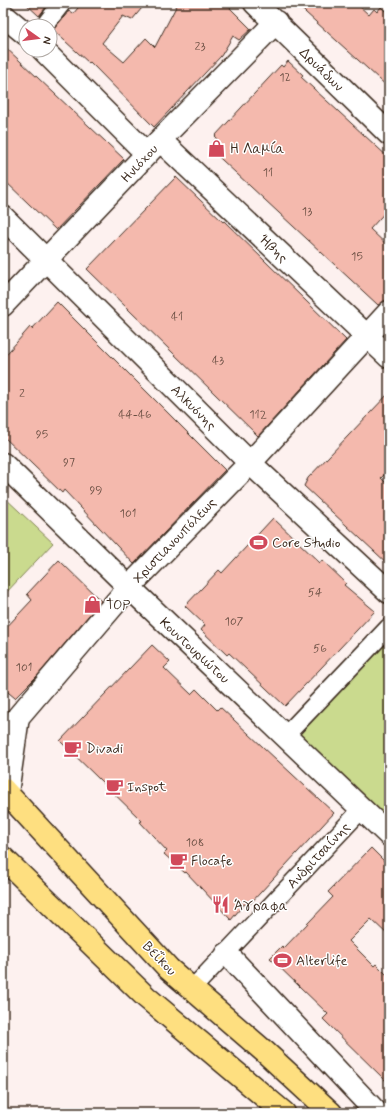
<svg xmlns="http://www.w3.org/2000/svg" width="392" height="1116" font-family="Mynerve,sans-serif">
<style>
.green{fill:#cada8e;stroke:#828256}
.building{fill:#f4b9ad;stroke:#3b2a1e}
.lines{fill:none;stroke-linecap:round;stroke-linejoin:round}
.pedestrian-casing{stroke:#3b2a1e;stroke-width:20}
.minor-casing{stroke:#3b2a1e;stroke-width:25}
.primary-casing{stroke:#3b2a1e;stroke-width:25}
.pedestrian{stroke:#fff;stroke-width:17}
.minor{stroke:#fff;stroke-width:22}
.primary{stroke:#fedf80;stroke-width:22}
.labels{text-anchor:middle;stroke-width:3;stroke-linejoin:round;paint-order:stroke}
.number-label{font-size:12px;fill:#694e42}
.street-label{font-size:14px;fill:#3b2a1e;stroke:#fff}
.poi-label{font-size:14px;fill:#3b2a1e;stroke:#fff;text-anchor:start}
</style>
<rect width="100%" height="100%" fill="#fdf1ef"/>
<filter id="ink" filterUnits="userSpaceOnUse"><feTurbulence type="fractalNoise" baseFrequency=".025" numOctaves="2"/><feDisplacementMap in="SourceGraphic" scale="8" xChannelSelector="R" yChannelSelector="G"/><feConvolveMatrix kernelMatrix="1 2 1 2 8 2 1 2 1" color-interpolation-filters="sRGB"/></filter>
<g filter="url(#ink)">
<path class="green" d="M3,496l50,47 -50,53z
M389,640v181l-92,-84z"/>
<path class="building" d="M25,3h24l-10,13z
M82,3h64l-14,17 -9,-4 -21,27 22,19 22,-24 9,9 23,-44h47l26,26 -12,11 -6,-4 -12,20 -67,71 -64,-65 -1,1 -36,-33 16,-19 4,3z
M295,3h61l13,12 5,-6 3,3 4,-5 8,8v73z
M3,45l121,114 -68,71 -53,-51z
M288,61l15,14 -2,2 88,81v50l-19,21 19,18v52l-11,6 -170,-158 9,-9 -2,-2 66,-71 2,2z
M176,177l47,45 1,-1 122,119 -88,96 -171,-167z
M57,302l168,168 -91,94 -70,-74 -2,3 -59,-57v-78l27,-31 2,2z
M389,393v77l-8,8 8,8v79l-85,-79 4,-8z
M273,518l47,45 2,-3 24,23 -2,2 31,26 -90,95 -56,-53 -2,2 -26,-25 4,-5 -20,-19 34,-36 3,3z
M59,560l42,41 -63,74 -23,23 -12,-10v-57l29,-31 -5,-6z
M152,645l18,17 -6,6 27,26 5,-5 21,21 3,-3 114,106 -86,93 -4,-2 -13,16 -45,-48 -1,1 -21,-19 3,-3 -27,-29 2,-1 -82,-80z
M371,848l18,18v70l-18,-17 -22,22 25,25 2,-2 13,13v107l-66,-65 5,-5 -58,-56 12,-12 2,2 49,-51 -5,-5z"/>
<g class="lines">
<defs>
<path id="pedestrian" d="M44,26l18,-23
M286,735l103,-108
M192,989l170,-180"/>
<path id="minor" d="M255,3l134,131
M3,15l23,19
M43,50l104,104
M160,140l229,217
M3,217l247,246 139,129
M3,305l157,-165 116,-118
M3,464l126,123 260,248
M7,793l11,-76 111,-130 121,-124 139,-151
M227,954l150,159"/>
<path id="primary" d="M3,789l166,180 96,83 66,61
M3,858l143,139 138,116"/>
</defs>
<use href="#pedestrian" class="pedestrian-casing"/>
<use href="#minor" class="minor-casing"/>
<use href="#primary" class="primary-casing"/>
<use href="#pedestrian" class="pedestrian"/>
<use href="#minor" class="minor"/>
<use href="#primary" class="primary"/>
</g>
</g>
<defs>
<symbol id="shop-bare" viewBox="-9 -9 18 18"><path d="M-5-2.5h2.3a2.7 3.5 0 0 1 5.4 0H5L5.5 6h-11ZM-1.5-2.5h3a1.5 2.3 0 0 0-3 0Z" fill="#d1495b" stroke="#fff" stroke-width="2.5" paint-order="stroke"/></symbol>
<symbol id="stadium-bare" viewBox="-9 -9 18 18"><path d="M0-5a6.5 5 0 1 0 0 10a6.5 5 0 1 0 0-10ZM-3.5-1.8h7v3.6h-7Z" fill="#d1495b" stroke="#fff" stroke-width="2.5" paint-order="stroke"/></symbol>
<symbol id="cafe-bare" viewBox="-9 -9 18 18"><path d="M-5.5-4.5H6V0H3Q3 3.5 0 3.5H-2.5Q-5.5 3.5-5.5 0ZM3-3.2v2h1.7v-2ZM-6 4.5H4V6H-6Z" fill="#d1495b" stroke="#fff" stroke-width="2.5" paint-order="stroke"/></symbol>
<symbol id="restaurant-bare" viewBox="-9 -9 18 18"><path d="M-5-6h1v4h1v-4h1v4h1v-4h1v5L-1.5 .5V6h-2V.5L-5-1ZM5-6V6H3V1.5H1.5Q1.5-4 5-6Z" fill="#d1495b" stroke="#fff" stroke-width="2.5" paint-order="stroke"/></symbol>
</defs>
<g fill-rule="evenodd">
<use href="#shop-bare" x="204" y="136" width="25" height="25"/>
<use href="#stadium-bare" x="246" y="530" width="25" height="25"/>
<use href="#shop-bare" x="80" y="592" width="25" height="25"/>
<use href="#cafe-bare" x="60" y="736" width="25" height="25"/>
<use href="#cafe-bare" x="102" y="774" width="25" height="25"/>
<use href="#cafe-bare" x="166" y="848" width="25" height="25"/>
<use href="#restaurant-bare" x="208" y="892" width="25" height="25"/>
<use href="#stadium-bare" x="270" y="948" width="25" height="25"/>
</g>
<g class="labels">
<g class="number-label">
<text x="200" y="50">23</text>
<text x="285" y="81">12</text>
<text x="268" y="176">11</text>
<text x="307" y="215">13</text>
<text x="357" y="260">15</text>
<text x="177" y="320">41</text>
<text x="218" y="364">43</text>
<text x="22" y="397">2</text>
<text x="135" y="418">44-46</text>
<text x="258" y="418">112</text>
<text x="42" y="438">95</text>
<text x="69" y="466">97</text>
<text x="96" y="494">99</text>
<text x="128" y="517">101</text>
<text x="315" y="596">54</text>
<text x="234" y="625">107</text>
<text x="320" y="652">56</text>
<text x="24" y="671">101</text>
<text x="195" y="846">108</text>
</g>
<g class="street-label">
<text transform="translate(322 69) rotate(45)" y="5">Δρυάδων</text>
<text transform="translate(139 163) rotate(-47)" y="5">Ηνιόχου</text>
<text transform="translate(274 248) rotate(44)" y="5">Ήβης</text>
<text transform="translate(194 407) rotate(45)" y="5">Αλκυόνης</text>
<text transform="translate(174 540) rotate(-46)" y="5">Χριστιανουπόλεως</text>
<text transform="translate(195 650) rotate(43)" y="5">Κουντουριώτου</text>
<text transform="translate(318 855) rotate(-47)" y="5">Ανδριτσαίνης</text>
<text transform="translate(160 958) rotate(46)" y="5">Βεΐκου</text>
</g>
<g class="poi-label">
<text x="230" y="153">Η Λαμία</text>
<text x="272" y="547">Core Studio</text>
<text x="106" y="609">TOP</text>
<text x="86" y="753">Divadi</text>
<text x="127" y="791">Inspot</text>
<text x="191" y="865">Flocafe</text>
<text x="234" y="910">Άγραφα</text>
<text x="296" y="965">Alterlife</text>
</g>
</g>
<rect width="392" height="1116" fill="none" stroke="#fff" stroke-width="16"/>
<rect x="8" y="8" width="376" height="1100" fill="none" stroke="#3b2a1e" stroke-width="1.5" filter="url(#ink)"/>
<g transform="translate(38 38) rotate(104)"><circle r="19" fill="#ffffff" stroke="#b1aaa5"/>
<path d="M0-3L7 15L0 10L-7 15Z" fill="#d1495b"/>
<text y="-6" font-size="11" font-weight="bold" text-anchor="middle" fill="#3b2a1e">N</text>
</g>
</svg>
